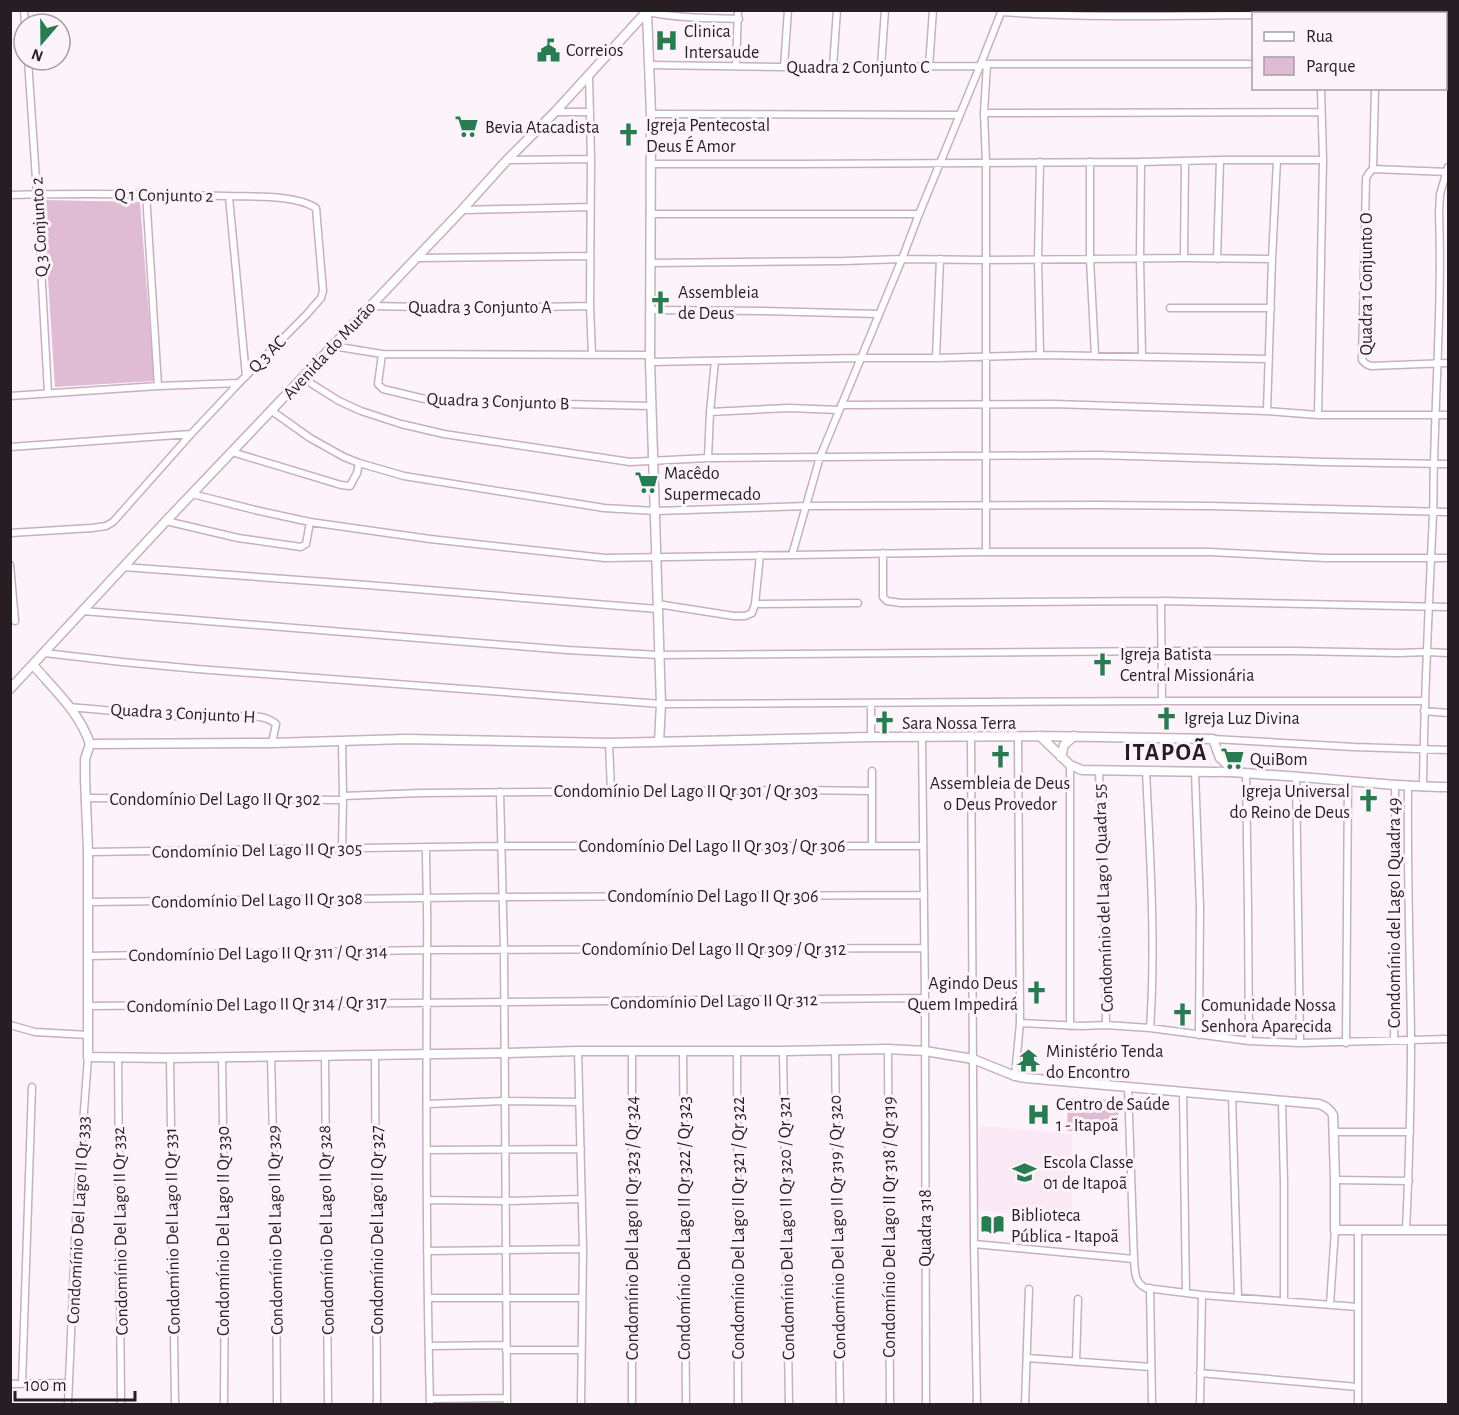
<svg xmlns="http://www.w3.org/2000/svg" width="1459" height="1415" font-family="'Alegreya Sans',sans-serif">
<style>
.built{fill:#fbe8f5}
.green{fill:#dfbbd4}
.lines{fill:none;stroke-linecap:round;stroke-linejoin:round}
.minor-casing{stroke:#c7b0c0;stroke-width:9}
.tertiary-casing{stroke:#c7b0c0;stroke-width:11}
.minor{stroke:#fff;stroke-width:6}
.tertiary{stroke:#fff;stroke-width:8}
.labels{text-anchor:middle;stroke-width:6;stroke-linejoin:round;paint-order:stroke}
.poi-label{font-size:18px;fill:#271e24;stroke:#fdf3fa;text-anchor:start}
.street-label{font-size:18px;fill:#271e24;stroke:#fdf3fa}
.district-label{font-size:24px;font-weight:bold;letter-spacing:1.5px;fill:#271e24;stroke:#fdf3fa}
</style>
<rect width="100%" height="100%" fill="#fdf3fa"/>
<path class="built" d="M979,1126l93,8v86l-95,-10z"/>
<path class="green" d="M43,200l97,2 14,179 -99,6z
M1068,1098l51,2 -1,33 -51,-2z"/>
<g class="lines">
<defs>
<path id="minor" d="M24,10l1,14
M647,12c30,6 61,6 92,7
M1001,12c84,6 168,4 253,3
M1321,14v-4
M1446,34h2
M28,60l9,134 11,199
M649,65l135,2 196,-1 7,-2h267
M736,66l2,-56
M784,67l4,-57
M833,67l4,-57
M881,67l4,-57
M929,67l4,-57
M589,75l2,84 -1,147 2,49
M555,112h35
M984,113l337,-1
M651,114l308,1
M507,160l84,-1
M1040,162l-2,97 2,96
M1090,162v97l5,96
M1141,162l-1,97 2,97
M650,164h147l344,-2 79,-2h103
M1373,169l-4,4 -3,5 -4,182 4,4 5,2 77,-3
M1373,169l2,-81
M1373,169l75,3
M146,193l12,193
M10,195c73,-2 144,-1 216,1 25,1 68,-2 90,12l7,83 -2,7 -14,16 -68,69 -81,3 -148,10
M229,197l17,179
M462,210l128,-3
M650,214h269
M416,258l174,-2
M1184,258l1,-97
M1217,259l3,-99
M650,263l194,-2 58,-2 84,1 198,-2 88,1
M370,306l107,2 113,-2
M1170,308h101
M650,310l113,1 115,3
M333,346l49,8 268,1
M382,354l-4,30 5,5 50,12 219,5
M936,358l4,-99
M650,362l210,-4h76l104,-3 229,4
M304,376l8,8 27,17 22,10 40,13 43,10 186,28 78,-4 390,-3 226,7 124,2
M841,405l213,-1 213,7 51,4h130
M272,411l38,27 34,19 15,6 45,13 200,32 51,3 151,-5 291,-1 113,1 238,6
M1267,411l5,-152 5,-99
M710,412l79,-4 50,2
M1318,415l5,-255 -2,-72
M10,447l181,-13
M232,452l109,33 9,1 7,-13 2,-10
M708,458l2,-46 5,-51
M192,494l63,16 55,12 120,17 175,19 381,-6h224l115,6h123
M166,521l72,17 63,9 5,-3 4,-22
M10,533l82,-5 14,-2 7,-4 78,-88 48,-51
M986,552v-389l-2,-50 3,-49
M883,553v44l4,4 14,2 260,-2 287,6
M792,555l28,-98 82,-198 17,-45 61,-148 22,-56
M10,565l5,56
M123,567l244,18 290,24
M1161,601l1,100
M657,604l77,12h11l7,-3 3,-9 5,-49
M755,604l103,-1
M83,611l484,39 92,5 503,-4h131l106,2 28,-1 21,1
M45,653l77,9 75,7 464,35 501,-3h263
M69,707c51,4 102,11 153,10 17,0 41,-5 54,7l-4,19
M1424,711l24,2
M871,737v-34
M971,737l3,507 160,15
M922,738l3,260 1,406
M1213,739l141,8 94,3
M609,743l2,48
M1070,765v261
M872,771v75
M1099,771l5,131 2,123
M1146,771c4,85 10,172 4,257
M1195,772l5,135 -1,128
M1246,773l2,136 1,132
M1296,776l4,267
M1423,787c1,-91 6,-182 10,-273 1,-17 0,-34 1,-51 2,-83 8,-167 5,-250l1,-19 8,-27
M500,792l4,159 3,453
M343,796l78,-3 380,-3 71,1
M86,798l257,2
M426,847c0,35 2,70 1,105 -1,151 -1,302 3,452
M342,849l1,-53 -1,-55
M88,852l413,-6h422
M88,902l414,-5 422,-2
M88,956l339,-6 497,-2
M88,1006l837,-8
M1020,1023l62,3 24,-1 44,3 99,13 51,2 148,-4
M10,1025l25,7 53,3
M1394,1040l2,-105 -1,-149
M1346,1043l2,-262
M888,1049l2,355
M835,1050l5,354
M578,1051l5,198 -2,155
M632,1051v353
M683,1051l3,353
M737,1051l1,353
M783,1051l6,353
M325,1055l3,349
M375,1055l2,349
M271,1056l5,202 1,146
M118,1057l3,347
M222,1057l3,204 -1,143
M170,1058l5,346
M1015,1076l5,-53 -2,-287
M1128,1087l6,172c1,12 0,24 12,29l56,7 156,12
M1183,1092l3,200
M1232,1096l6,201
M1282,1102l2,82v117
M427,1104l78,-3 74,1
M1334,1132h76
M427,1150l154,-1
M1335,1180l74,1
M427,1200l78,1 77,-2
M1406,1230c3,-64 5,-128 5,-192 -1,-84 -4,-168 -3,-251
M974,1244l3,160
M427,1251l156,-2
M1150,1288l2,116
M428,1298h154
M1330,1304l5,-74
M429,1346l77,-1
M506,1350h75
M1027,1358l124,9
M1076,1362l2,-63
M1200,1373l158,14
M10,1384l59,-1
M22,1384l10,-297
M430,1399l77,-1
M68,1404l8,-186 12,-161
M1025,1404l4,-115
M1200,1404l2,-109
M1358,1404v-173"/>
<path id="tertiary" d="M647,12l4,102 -1,248 11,342 -2,38
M33,665c21,24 47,48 57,79
M10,689l156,-168 296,-311 45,-50 48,-48 93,-102
M1040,736l30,29 12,5 133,2c18,-1 36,2 55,3 59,3 119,12 178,12
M90,744l-5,15v19l3,74v205l82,1 334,-5 74,-2h205l105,-2 37,2 48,8 42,17 11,2 293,26c6,2 11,5 14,11l2,65v50h113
M90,744l182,-1 134,-4 203,4 262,-6 169,-1 173,3 7,19 14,13
M1061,757l3,-12 10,-9"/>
</defs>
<use href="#minor" class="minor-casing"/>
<use href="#tertiary" class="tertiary-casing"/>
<use href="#minor" class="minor"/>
<use href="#tertiary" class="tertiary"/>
</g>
<defs>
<symbol id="hospital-bare" viewBox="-9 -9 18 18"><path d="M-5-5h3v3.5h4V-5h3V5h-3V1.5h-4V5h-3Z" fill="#277d51" stroke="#fdf3fa" stroke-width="2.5" paint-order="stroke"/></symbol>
<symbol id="civic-bare" viewBox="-9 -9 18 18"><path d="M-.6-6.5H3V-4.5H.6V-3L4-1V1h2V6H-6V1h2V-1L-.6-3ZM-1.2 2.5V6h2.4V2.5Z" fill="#277d51" stroke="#fdf3fa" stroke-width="2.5" paint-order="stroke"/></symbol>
<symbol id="supermarket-bare" viewBox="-9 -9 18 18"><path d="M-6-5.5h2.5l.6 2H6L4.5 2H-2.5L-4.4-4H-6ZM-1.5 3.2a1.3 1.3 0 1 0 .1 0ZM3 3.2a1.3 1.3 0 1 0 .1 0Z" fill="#277d51" stroke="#fdf3fa" stroke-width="2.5" paint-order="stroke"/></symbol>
<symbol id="church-bare" viewBox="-9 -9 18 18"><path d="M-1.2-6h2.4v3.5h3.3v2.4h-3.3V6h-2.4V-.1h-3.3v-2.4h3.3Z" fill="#277d51" stroke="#fdf3fa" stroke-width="2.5" paint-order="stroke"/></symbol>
<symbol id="temple-bare" viewBox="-9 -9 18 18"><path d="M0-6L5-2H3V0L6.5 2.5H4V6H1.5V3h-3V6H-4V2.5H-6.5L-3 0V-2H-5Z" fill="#277d51" stroke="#fdf3fa" stroke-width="2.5" paint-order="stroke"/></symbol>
<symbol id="school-bare" viewBox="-9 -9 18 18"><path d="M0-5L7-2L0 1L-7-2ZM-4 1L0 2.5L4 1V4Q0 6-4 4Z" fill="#277d51" stroke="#fdf3fa" stroke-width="2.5" paint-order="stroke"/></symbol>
<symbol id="library-bare" viewBox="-9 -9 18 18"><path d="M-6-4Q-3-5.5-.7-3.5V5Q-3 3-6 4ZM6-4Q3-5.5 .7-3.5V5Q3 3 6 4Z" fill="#277d51" stroke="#fdf3fa" stroke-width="2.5" paint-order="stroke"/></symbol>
</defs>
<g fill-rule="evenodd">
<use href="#hospital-bare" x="650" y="24" width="33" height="33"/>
<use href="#civic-bare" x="532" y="34" width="33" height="33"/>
<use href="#supermarket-bare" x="450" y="110" width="33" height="33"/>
<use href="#church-bare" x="612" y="118" width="33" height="33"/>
<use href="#church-bare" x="644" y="286" width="33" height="33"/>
<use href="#supermarket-bare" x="630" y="466" width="33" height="33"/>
<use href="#church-bare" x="1086" y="648" width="33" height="33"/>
<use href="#church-bare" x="1150" y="702" width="33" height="33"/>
<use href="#church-bare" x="868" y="706" width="33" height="33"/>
<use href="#church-bare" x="984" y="740" width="33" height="33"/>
<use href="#supermarket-bare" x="1216" y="742" width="33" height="33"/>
<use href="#church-bare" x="1352" y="784" width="33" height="33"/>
<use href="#church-bare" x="1020" y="976" width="33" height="33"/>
<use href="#church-bare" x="1166" y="998" width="33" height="33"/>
<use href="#temple-bare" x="1012" y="1044" width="33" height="33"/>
<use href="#hospital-bare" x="1022" y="1098" width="33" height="33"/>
<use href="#school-bare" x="1008" y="1156" width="33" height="33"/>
<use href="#library-bare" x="976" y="1208" width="33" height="33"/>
</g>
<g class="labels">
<g class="poi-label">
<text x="684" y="37">Clinica<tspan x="684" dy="21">Intersaude</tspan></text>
<text x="566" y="56">Correios</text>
<text x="646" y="131">Igreja Pentecostal<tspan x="646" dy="21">Deus É Amor</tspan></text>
<text x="485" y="133">Bevia Atacadista</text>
<text x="678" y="298">Assembleia<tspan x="678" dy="21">de Deus</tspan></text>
<text x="664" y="479">Macêdo<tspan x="664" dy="21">Supermecado</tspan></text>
<text x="1120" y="660">Igreja Batista<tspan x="1120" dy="21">Central Missionária</tspan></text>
<text x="1184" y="724">Igreja Luz Divina</text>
<text x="902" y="729">Sara Nossa Terra</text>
<text x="1250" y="765">QuiBom</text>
<text x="1000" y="789" text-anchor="middle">Assembleia de Deus<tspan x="1000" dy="21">o Deus Provedor</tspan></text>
<text x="1350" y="797" text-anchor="end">Igreja Universal<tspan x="1350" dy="21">do Reino de Deus</tspan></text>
<text x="1018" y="989" text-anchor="end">Agindo Deus<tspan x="1018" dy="21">Quem Impedirá</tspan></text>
<text x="1201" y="1011">Comunidade Nossa<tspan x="1201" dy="21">Senhora Aparecida</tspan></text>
<text x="1046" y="1057">Ministério Tenda<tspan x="1046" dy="21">do Encontro</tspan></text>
<text x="1056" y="1110">Centro de Saúde<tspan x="1056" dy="21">1 - Itapoã</tspan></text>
<text x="1043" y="1168">Escola Classe<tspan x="1043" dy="21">01 de Itapoã</tspan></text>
<text x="1011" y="1221">Biblioteca<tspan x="1011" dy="21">Pública - Itapoã</tspan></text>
</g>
<g class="street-label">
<text x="858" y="73">Quadra 2 Conjunto C</text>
<text transform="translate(164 195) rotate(1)" y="6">Q 1 Conjunto 2</text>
<text transform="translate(39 227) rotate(-93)" y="6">Q 3 Conjunto 2</text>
<text transform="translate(1366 284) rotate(-90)" y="6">Quadra 1 Conjunto O</text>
<text x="480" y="313">Quadra 3 Conjunto A</text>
<text transform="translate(329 350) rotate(-47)" y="6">Avenida do Murão</text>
<text transform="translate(267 354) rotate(-45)" y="6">Q 3 AC</text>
<text transform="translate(498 401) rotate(2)" y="6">Quadra 3 Conjunto B</text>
<text transform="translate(183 713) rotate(3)" y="6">Quadra 3 Conjunto H</text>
<text x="686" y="797">Condomínio Del Lago II Qr 301 / Qr 303</text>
<text x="215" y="805">Condomínio Del Lago II Qr 302</text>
<text x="712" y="852">Condomínio Del Lago II Qr 303 / Qr 306</text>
<text transform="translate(257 850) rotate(-1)" y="6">Condomínio Del Lago II Qr 305</text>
<text x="713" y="902">Condomínio Del Lago II Qr 306</text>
<text transform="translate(1103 898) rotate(-92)" y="6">Condomínio del Lago I Quadra 55</text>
<text transform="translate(257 900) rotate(-1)" y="6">Condomínio Del Lago II Qr 308</text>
<text transform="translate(1394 913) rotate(-90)" y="6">Condomínio del Lago I Quadra 49</text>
<text x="714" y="955">Condomínio Del Lago II Qr 309 / Qr 312</text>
<text transform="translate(258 953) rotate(-1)" y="6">Condomínio Del Lago II Qr 311 / Qr 314</text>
<text transform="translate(714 1001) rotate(-1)" y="6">Condomínio Del Lago II Qr 312</text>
<text transform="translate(257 1004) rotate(-1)" y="6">Condomínio Del Lago II Qr 314 / Qr 317</text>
<text transform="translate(78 1220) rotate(-87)" y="6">Condomínio Del Lago II Qr 333</text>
<text transform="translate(837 1227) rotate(-91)" y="6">Condomínio Del Lago II Qr 319 / Qr 320</text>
<text transform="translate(889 1227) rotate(-90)" y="6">Condomínio Del Lago II Qr 318 / Qr 319</text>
<text transform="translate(632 1228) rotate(-90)" y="6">Condomínio Del Lago II Qr 323 / Qr 324</text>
<text transform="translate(684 1228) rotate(-90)" y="6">Condomínio Del Lago II Qr 322 / Qr 323</text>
<text transform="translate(738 1228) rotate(-90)" y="6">Condomínio Del Lago II Qr 321 / Qr 322</text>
<text transform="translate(786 1228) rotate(-91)" y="6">Condomínio Del Lago II Qr 320 / Qr 321</text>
<text transform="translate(925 1228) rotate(-90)" y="6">Quadra 318</text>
<text transform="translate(275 1230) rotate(-91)" y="6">Condomínio Del Lago II Qr 329</text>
<text transform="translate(326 1230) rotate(-91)" y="6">Condomínio Del Lago II Qr 328</text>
<text transform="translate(377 1230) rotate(-90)" y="6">Condomínio Del Lago II Qr 327</text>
<text transform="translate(120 1231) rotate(-91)" y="6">Condomínio Del Lago II Qr 332</text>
<text transform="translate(172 1231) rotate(-91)" y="6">Condomínio Del Lago II Qr 331</text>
<text transform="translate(223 1231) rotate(-90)" y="6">Condomínio Del Lago II Qr 330</text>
</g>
<g class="district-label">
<text x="1166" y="760">ITAPOÃ</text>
</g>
</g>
<rect width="1459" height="1415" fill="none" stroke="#271e24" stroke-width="24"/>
<rect x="1252" y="12" width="195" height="78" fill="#fdf3fa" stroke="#a79ea4" stroke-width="1.5"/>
<rect x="1264" y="32" width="30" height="9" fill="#ffffff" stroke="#a79ea4" stroke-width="1.5"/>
<text x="1306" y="42" font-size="18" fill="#271e24">Rua</text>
<rect x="1264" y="57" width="30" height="18" fill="#dfbbd4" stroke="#a79ea4" stroke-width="1.5"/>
<text x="1306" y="72" font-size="18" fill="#271e24">Parque</text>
<g transform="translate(42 42) rotate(200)"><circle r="28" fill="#fdf3fa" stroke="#a79ea4" stroke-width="1.5"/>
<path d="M0-4.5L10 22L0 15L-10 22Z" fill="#277d51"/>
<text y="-9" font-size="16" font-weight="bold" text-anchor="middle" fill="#271e24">N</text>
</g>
<path d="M15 1391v9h120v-9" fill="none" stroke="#271e24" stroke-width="3"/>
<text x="24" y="1391" font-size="18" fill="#271e24" stroke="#fdf3fa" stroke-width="4.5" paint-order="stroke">100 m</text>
</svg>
